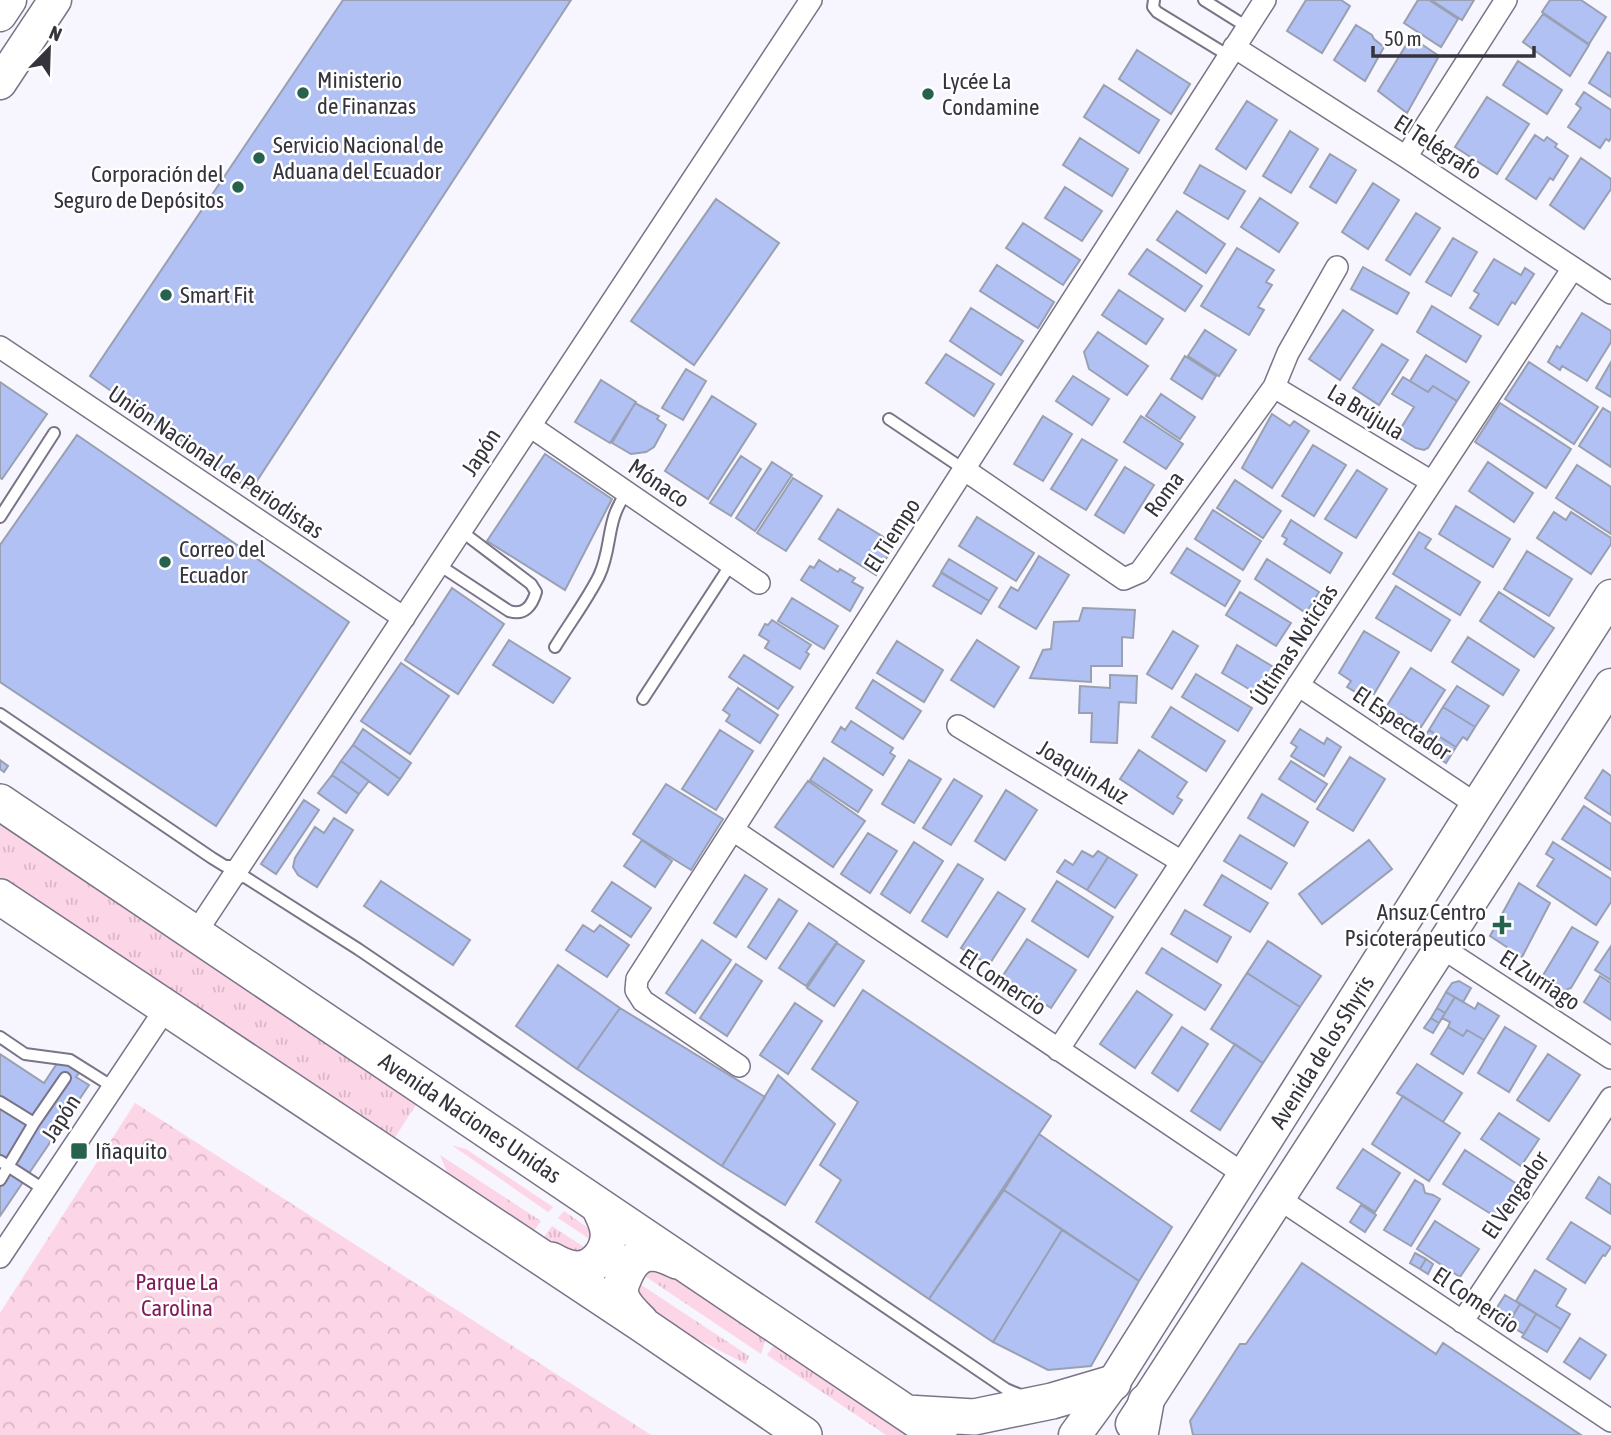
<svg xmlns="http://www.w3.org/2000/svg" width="1611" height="1435" font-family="'Asap Condensed',sans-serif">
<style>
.grass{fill:url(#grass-tufts)}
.park{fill:url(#park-crowns)}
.building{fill:#b1c1f3;stroke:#99a0b2;stroke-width:2}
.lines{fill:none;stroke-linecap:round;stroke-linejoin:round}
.service-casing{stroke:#797486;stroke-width:14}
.minor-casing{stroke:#797486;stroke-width:24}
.secondary-casing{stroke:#797486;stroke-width:35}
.primary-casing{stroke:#797486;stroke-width:38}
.service{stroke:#fff;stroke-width:10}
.minor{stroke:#fff;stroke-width:21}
.secondary{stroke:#fff;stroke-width:32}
.primary{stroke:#fff;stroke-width:35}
.poi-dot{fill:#26624d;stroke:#fff;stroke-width:2.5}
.labels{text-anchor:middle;stroke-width:5;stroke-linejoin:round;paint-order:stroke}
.poi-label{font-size:23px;fill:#35333b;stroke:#fff;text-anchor:start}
.street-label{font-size:23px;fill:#35333b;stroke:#fff}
.park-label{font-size:23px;fill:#821959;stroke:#fff}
</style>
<defs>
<pattern id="grass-tufts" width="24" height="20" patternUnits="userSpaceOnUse" patternTransform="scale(1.75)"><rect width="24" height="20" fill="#fcd5e7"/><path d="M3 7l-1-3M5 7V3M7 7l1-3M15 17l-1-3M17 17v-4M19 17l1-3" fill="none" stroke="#d9b7c7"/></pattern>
<pattern id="park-crowns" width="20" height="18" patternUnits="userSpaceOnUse" patternTransform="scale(1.75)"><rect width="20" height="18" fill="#fcd5e7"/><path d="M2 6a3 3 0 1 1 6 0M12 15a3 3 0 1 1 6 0" fill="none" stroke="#d9b7c7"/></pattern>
</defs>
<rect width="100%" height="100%" fill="#f7f5fd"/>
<path class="grass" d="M0,820l419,280 -27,42 -392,-264z
M453,1146l13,3 87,58 -5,5z
M440,1155l101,66 -10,14 -80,-53z
M564,1211l85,60 39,11 78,56 -5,16 -203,-136z
M552,1226l197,130 -3,8 -79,-40 -125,-84z
M776,1342l139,93h-29l-119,-80z"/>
<path class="park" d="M135,1103l516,332h-651v-122z"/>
<path class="building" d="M343,0h228l-320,490 -161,-114z
M1306,0h35l9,6 -28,47 -35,-22z
M1418,0h11l29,19 -17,28 -37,-24z
M1431,0h43l-12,20z
M1550,0h31l25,17 -17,27 -47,-32z
M1543,14l46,31 -19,31 -47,-34z
M1356,25l16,10 2,4 10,8 -19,34 -31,-21z
M1411,37l28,19 -32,57 -29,-22z
M1137,50l53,34 -19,30 -52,-35z
M1608,52l3,2v43l-22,-14z
M1518,61l44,29 -15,24 -44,-29z
M1104,85l55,35 -20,33 -55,-36z
M1584,92l27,18v28l-2,3 -3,-2 -6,9 -32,-21 13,-19 -5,-4z
M1487,97l42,27 -32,50 -42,-27z
M1247,101l30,19 -31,49 -30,-20z
M1290,131l28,18 -27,44 -28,-17z
M1535,135l9,6 3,-4 10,7 -2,3 13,9 -15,24 -3,-2 -14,21 -30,-20z
M1080,138l48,31 -16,27 -49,-31z
M1330,154l26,16 -20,33 -26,-16z
M1581,158l30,21v10l-27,40 -34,-24z
M1200,165l45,26 -17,28 -44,-26z
M1373,183l26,17 -31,49 -26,-17z
M1065,187l37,24 -20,30 -37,-23z
M1260,198l38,25 -19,29 -38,-25z
M716,199l63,44 -85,122 -63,-44z
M1177,211l48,33 -19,29 -49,-33z
M1416,213l24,15 -30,47 -24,-15z
M1023,223l57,37 -17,25 -57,-37z
M1453,238l24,14 -26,44 -25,-14z
M1237,248l37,22 -8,12 6,3 -14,22 6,3 -15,25 -48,-29z
M1147,249l55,37 -17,25 -56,-37z
M1494,259l27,16 4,-7 9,6 -19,30 -3,-2 -14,23 -28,-17 9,-14 -5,-3z
M997,265l57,37 -16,26 -58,-37z
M1363,267l46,26 -12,21 -46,-25z
M1119,290l44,29 -17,25 -44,-29z
M1432,306l49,30 -15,26 -49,-30z
M971,308l52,33 -22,34 -51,-34z
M1343,310l30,20 -33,50 -31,-21z
M1582,313l29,18v11l-24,39 -25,-15 -2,4 -12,-8 9,-16 3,2z
M1205,330l31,20 -17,26 -31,-20z
M1098,332l50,34 -21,29 -38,-26 -5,-17z
M1382,344l26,16 -29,45 -26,-17z
M946,354l48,30 -20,32 -48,-33z
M1426,355l43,27 -12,19 -24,-15 -5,6 -18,-11z
M1185,356l31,20 -14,23 -31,-20z
M1529,362l69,45 -24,37 -69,-45z
M1611,362v35l-15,-9z
M686,369l20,12 -23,39 -21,-12z
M1073,376l36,23 -17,26 -36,-24z
M1403,377l25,15 5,-6 24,15 -29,47 -4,2 -8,-2 -20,-12 18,-29 -22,-13z
M601,380l35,22 -26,41 -35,-21z
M0,382l47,32 -45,65 -2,-1z
M1161,394l34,23 -15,22 -34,-23z
M712,396l44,28 -48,75 -43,-28z
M635,403l24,13 -2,3 9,6 -12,22 -8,5 -15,2 -19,-11z
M1500,403l71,46 -25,39 -71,-46z
M1603,408l8,5v54l-32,-21z
M1272,414l18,12 4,-5 15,10 -37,57 -30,-20z
M1043,416l29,18 -29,47 -29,-17z
M1141,416l42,28 -17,25 -42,-27z
M77,435l272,187 -133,204 -216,-144v-137z
M1082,439l35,21 -31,50 -35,-21z
M1313,445l33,20 -32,51 -32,-20z
M545,454l67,45 -47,91 -78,-49z
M741,456l20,13 -30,47 -21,-13z
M772,462l20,13 -37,56 -19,-13z
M1488,462l45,31 -19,29 -45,-31z
M1577,465l34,22v47l-55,-36z
M1125,467l29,18 -30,48 -29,-18z
M1357,470l30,19 -31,49 -31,-19z
M793,478l29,18 -36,55 -29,-18z
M1235,480l46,31 -18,27 -46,-30z
M1456,506l54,33 -17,28 -54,-33z
M838,509l57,35 -19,31 -57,-36z
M1213,510l48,31 -18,29 -48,-31z
M1554,512l12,8 5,-8 40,26v6l-20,30 -54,-36z
M977,517l57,36 -18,28 -57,-35z
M1291,520l51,33 -12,20 -46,-29 3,-5 -5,-3z
M1419,532l12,7 -6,9 55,34 -20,33 -67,-41z
M1187,548l53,33 -15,25 -54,-33z
M1527,551l45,28 -23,37 -45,-27z
M1039,556l30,19 -33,54 -37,-22 12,-20 7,4z
M949,559l48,29 -8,13 -48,-29z
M1267,559l52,33 -13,21 -51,-34z
M819,560l19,12 2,-3 15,9 -3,4 11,6 -13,23 -49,-31 9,-14 4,2z
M941,573l48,28 -8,13 -48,-28z
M1396,586l54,34 -19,31 -55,-33z
M452,588l52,36 -46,70 -53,-34z
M1240,592l51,31 -15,23 -50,-31z
M1499,592l55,36 -20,29 -54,-36z
M792,598l46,28 -14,23 -46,-28z
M1083,608l52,2 -2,28 -11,-1v29h-31v16l-61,-4 13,-28 8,-1 3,-27 25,-1z
M772,620l39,25 -5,7 3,2 -9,15 -35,-21 4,-7 -10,-6 6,-11 3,1z
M1173,631l25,15 -26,43 -25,-15z
M1364,631l35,21 -25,42 -13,-8 -4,7 -10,-6 4,-6 -12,-8z
M1468,637l51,33 -16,25 -51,-33z
M509,640l61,38 -17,25 -60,-38z
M977,640l42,27 -25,40 -43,-27z
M897,641l46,29 -19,32 -47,-29z
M1237,645l38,23 -16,27 -37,-22z
M744,655l49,32 -15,22 -49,-32z
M401,663l48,33 -39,58 -49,-33z
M1411,668l34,22 -24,37 -20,-13 -6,10 -14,-9z
M1196,674l56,34 -14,23 -56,-34z
M1110,675l27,1 -1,27 -17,-1 -2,41 -26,-1 1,-29h-13l1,-27 30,2z
M873,680l48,31 -18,28 -47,-31z
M1457,686l32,20 -14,21 -32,-20z
M738,688l40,27 -18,28 -34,-22 4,-6 -7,-5z
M1171,707l54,34 -19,30 -54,-34z
M1443,707l32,20 -8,13 -4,-3 -7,10 -27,-17z
M851,721l42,27 -3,5 5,3 -12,19 -51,-33 9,-15 4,3z
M363,729l48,34 -11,16 -47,-34z
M1300,729l24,15 3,-6 14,9 -17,29 -33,-20 6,-9 -6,-4z
M720,730l33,21 -37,59 -34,-21z
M1429,730l27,17 -10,16 -27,-18z
M353,745l47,34 -12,16 -47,-34z
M1139,750l48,32 -10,15 5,3 -9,14 -53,-35z
M1350,757l35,22 -32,52 -36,-22z
M824,758l48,32 -14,22 -48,-32z
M0,760l8,6 -4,6 -4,-3z
M909,760l32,19 -27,44 -32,-19z
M341,761l28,20 -10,13 -27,-19z
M1291,761l36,23 -12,18 -36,-23z
M1603,770l8,6v39l-26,-17z
M332,775l27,19 -13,19 -28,-20z
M954,779l28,17 -31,49 -28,-17z
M808,781l57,40 -32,46 -58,-40z
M666,784l57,35 -32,51 -58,-36z
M1006,790l31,20 -32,50 -30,-19z
M1262,794l46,28 -14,24 -46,-28z
M304,800l15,10 -43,64 -15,-10z
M1584,806l27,18v46l-49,-31z
M334,818l19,12 -36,57 -19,-12 -5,-8 2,-9 20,-31 9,6z
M868,833l29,18 -27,42 -29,-19z
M1240,835l47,28 -16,26 -47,-28z
M642,840l30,21 -17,26 -31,-21z
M1369,840l23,29 -70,55 -23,-30z
M914,842l29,19 -33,52 -29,-19z
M1553,842l58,37v23l-15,23 -59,-39 17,-27 -8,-5z
M1082,851l11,6 5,-6 10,6 -21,33 -30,-18 8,-12 8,5z
M1108,857l29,18 -22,33 -28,-18z
M958,864l25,15 -36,58 -25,-16z
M745,875l22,14 -31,48 -22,-14z
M1222,875l46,28 -18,29 -46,-27z
M381,881l89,59 -17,25 -89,-59z
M1057,881l56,36 -25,40 -56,-36z
M612,882l39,26 -20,29 -39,-26z
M1519,883l31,20 -28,54 -32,-21z
M998,892l27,17 -36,56 -28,-17z
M779,899l18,12 -31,48 -18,-12z
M1185,910l46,27 -14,25 -46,-28z
M809,923l28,19 -31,44 -27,-18z
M583,925l11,7 6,-7 29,20 -22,32 -41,-27z
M1572,927l26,15 -27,46 -8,3 -21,-14z
M1027,939l49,31 -25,38 -49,-31z
M702,940l29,20 -36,53 -29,-20z
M1268,941l53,35 -21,31 -53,-34z
M837,943l27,18 -30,45 -27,-18z
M1611,946v34l-16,-10z
M1162,948l59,37 -16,25 -59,-37z
M736,964l26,17 -35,55 -27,-18z
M558,965l62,43 -43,61 -61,-43z
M1247,973l53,34 -37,56 -52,-34z
M1600,976l11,7v37l-27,-18z
M1459,981l12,7 -8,14 -17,-10 6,-9z
M863,990l188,126 -122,183 -113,-77 25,-42 -21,-15 38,-63 -46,-33z
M1137,991l35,24 -37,53 -35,-24z
M1446,992l9,5 -10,16 -8,-5z
M1455,997l20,12 3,-6 21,13 -15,24 -17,-10 -4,6 -15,-9 2,-5 -8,-4z
M795,1003l27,18 -34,53 -28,-19z
M620,1008l145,89 -43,69 -145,-97z
M1437,1008l8,5 -6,10 -8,-5z
M1431,1018l8,5 -6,10 -9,-5z
M1182,1027l26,17 -30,47 -26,-18z
M1448,1027l15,9 4,-6 17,10 -21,34 -32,-20z
M1505,1027l31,19 -27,46 -31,-19z
M1235,1044l28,19 -43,67 -29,-19z
M0,1054l44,29 16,-24 20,13 -4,5 13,8 -89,131z
M1548,1054l32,21 -31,46 -32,-21z
M1417,1064l45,29 -19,29 -46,-29z
M778,1075l57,49 -50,81 -63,-39z
M1403,1096l57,37 -31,48 -57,-37z
M1499,1113l40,26 -18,27 -40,-27z
M1039,1134l133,93 -33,54 -135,-91z
M1363,1149l37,24 -25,39 -38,-24z
M1465,1150l55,36 -21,33 -56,-35z
M1599,1177l12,8v29l-25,-16z
M1415,1180l8,5 2,8 8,2 7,4 -29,47 -27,-16z
M1004,1190l58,40 -69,112 -64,-43z
M1361,1205l15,10 -11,17 -15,-10z
M1435,1221l44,28 -19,28 -43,-28z
M1571,1222l40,25 -6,9 -2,-1 -18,28 -38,-24z
M1062,1230l77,51 -48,85 -43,4 -55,-28z
M1415,1253l11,6 -6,10 -10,-6z
M1426,1259l7,5 -5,10 -8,-5z
M1302,1263l134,91 7,-11 138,92h-388l-3,-14 50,-77h6z
M1535,1270l31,19 -10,17 14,8 -9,15 -45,-28z
M1505,1295l15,9 -12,20 -10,-7 -2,-8z
M1520,1304l16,10 -12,20 -16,-10z
M1536,1314l25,15 -14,23 -25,-15z
M1580,1338l26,17 -16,24 -26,-17z"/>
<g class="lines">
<defs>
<path id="service" d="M1154,0l-1,7 4,5 72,44
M1204,0l43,27
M889,419l76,51
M0,517l54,-84
M439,565l70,46c15,5 23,-5 27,-19l-5,-8 -70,-53
M555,647c14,-23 32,-47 44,-71 14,-30 6,-55 28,-84
M643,699l88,-135
M0,714l212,144 13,8h15
M233,878l12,-1 113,72 648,440 19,8
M0,1037l25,17 45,6 43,27
M0,1102l34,21
M0,1161l45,29
M0,1180l34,-57 31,-45"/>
<path id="minor" d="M1234,47l172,110 205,136
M1406,157l100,-157
M0,347l404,271
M1274,387l158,95
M530,426l229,157
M965,470l159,109 16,-7 134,-185 14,-34 49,-86
M1298,685l179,120
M958,726l224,136
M733,830l512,345
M195,934l616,-934
M1441,947l170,111
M1058,1050l515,-782
M739,1066l-96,-65 -7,-11 1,-11 628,-979
M1278,1198l333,223
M0,1257l166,-249
M1462,1322l149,-224"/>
<path id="secondary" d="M0,15l10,-15
M0,83l55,-83
M1132,1424l479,-739
M1075,1435l38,-52 364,-578 134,-209"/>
<path id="primary" d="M0,802l939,633
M0,897l643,428 161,110
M551,1260c7,4 17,9 26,9 19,0 33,-20 31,-38 -1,-9 -6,-18 -10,-26
M641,1322c-7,-7 -18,-17 -20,-27 -2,-8 2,-15 5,-22 12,-25 30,-23 51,-12
M907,1413l67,4 78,-16 61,-18
M1140,1435l6,-33"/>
</defs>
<use href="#service" class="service-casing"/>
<use href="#minor" class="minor-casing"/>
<use href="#secondary" class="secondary-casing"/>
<use href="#primary" class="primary-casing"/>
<use href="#service" class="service"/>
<use href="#minor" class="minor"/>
<use href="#secondary" class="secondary"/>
<use href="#primary" class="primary"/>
</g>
<g class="poi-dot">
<circle cx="303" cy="93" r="7"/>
<circle cx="928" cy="94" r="7"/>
<circle cx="259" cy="158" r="7"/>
<circle cx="238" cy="187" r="7"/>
<circle cx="166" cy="295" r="7"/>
<circle cx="165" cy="562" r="7"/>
<path d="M1498.5 914.5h7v7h7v7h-7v7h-7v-7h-7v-7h7z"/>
<rect x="70" y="1142" width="18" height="18" rx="3.5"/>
</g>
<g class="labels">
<g class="poi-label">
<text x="317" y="88">Ministerio<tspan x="317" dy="26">de Finanzas</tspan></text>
<text x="942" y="89">Lycée La<tspan x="942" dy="26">Condamine</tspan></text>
<text x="273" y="153">Servicio Nacional de<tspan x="273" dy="26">Aduana del Ecuador</tspan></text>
<text x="224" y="182" text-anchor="end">Corporación del<tspan x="224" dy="26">Seguro de Depósitos</tspan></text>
<text x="180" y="303">Smart Fit</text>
<text x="179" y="557">Correo del<tspan x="179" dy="26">Ecuador</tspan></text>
<text x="1486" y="920" text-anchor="end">Ansuz Centro<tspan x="1486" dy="26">Psicoterapeutico</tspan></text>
<text x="95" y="1159">Iñaquito</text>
</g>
<g class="street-label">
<text transform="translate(1438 147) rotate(33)" y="8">El Telégrafo</text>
<text transform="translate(1366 412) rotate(31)" y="8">La Brújula</text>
<text transform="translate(481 452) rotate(-57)" y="8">Japón</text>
<text transform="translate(216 462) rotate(34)" y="8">Unión Nacional de Periodistas</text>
<text transform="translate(659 483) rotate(34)" y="8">Mónaco</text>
<text transform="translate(1164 494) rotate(-54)" y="8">Roma</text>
<text transform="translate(892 535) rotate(-57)" y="8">El Tiempo</text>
<text transform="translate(1294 645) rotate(-57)" y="8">Últimas Noticias</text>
<text transform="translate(1402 723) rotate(34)" y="8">El Espectador</text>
<text transform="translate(1083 772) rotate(31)" y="8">Joaquin Auz</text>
<text transform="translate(1540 980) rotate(33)" y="8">El Zurriago</text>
<text transform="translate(1003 982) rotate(34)" y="8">El Comercio</text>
<text transform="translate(1322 1052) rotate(-58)" y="8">Avenida de los Shyris</text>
<text transform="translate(61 1118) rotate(-57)" y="8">Japón</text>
<text transform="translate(470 1118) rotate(34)" y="8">Avenida Naciones Unidas</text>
<text transform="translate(1515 1195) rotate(-56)" y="8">El Vengador</text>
<text transform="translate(1476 1300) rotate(34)" y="8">El Comercio</text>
</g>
<g class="park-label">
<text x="177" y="1290">Parque La<tspan x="177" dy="26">Carolina</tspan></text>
</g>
</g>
<g transform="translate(49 49) rotate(23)" stroke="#ffffff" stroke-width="5" paint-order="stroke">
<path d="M0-5L12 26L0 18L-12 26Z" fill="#35333b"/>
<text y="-10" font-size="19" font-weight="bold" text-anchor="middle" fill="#35333b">N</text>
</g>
<path d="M1373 46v10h161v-10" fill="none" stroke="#35333b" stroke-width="3.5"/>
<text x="1384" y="46" font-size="21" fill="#35333b" stroke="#ffffff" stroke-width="5" paint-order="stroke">50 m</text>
</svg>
